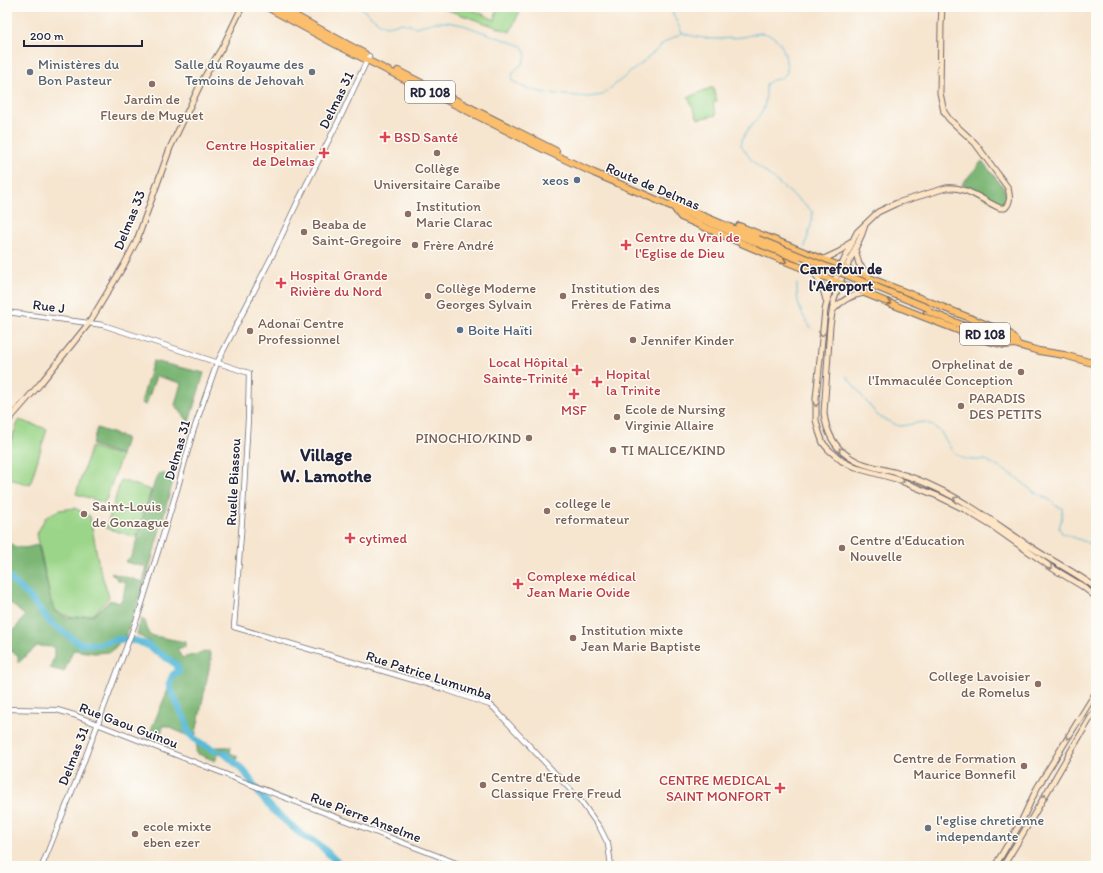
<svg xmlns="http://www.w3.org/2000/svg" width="1103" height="873" viewBox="0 0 1103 873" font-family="Itim,sans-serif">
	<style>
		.green { fill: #9bd589; stroke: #5e7c62 }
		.forest { fill: #7cb675; stroke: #4f6c58 }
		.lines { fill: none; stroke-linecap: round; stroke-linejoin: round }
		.stream { stroke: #59bad8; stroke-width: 1 }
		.river { stroke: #59bad8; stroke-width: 7 }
		.tertiary-casing { stroke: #6c666f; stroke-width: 6 }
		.secondary-casing { stroke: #6c666f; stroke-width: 7 }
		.primary-casing { stroke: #6c666f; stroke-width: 8 }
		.tertiary { stroke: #fff; stroke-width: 4.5 }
		.secondary { stroke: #fde5c5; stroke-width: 5 }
		.primary { stroke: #fabe6d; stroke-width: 6 }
		.primary-bridge-casing { stroke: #6c666f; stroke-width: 8; stroke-linecap: butt }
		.primary-bridge { stroke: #fabe6d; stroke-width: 6 }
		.oneway { stroke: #8e7054 }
		.oneway2 { stroke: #9a8d87 }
		.worship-dot { fill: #6b7280; stroke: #fdfcf7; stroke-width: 1.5 }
		.education-dot { fill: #8d6e63; stroke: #fdfcf7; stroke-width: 1.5 }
		.health-dot { fill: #e0444e; stroke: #fdfcf7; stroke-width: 1.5 }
		.service-dot { fill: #5c6f8a; stroke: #fdfcf7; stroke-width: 1.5 }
		.labels { text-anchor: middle; stroke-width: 3; stroke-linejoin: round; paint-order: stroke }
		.shield { fill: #fdfcf7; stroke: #646373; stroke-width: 1 }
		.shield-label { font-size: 13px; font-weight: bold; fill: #22223b }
		.worship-label { font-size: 14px; fill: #5b616d; stroke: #fdfcf7; text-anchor: start }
		.education-label { font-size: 14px; fill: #785e54; stroke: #fdfcf7; text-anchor: start }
		.street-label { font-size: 14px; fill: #22223b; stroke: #fdfcf7 }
		.health-label { font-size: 14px; fill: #be3a42; stroke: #fdfcf7; text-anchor: start }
		.service-label { font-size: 14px; fill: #4e5e75; stroke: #fdfcf7; text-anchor: end }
		.neighbourhood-label { font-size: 15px; font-weight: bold; fill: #22223b; stroke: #fdfcf7 }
		.district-label { font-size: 18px; font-weight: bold; fill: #22223b; stroke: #fdfcf7 }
	</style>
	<rect width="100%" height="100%" fill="#fdfcf7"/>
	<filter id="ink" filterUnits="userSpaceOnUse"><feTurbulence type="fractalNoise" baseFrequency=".025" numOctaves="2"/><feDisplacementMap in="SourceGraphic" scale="8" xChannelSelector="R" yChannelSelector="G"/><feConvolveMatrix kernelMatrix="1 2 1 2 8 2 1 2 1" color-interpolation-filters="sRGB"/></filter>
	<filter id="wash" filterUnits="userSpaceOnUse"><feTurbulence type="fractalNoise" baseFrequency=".012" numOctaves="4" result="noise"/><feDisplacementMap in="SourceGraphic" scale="16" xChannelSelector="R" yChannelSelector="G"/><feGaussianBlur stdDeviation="0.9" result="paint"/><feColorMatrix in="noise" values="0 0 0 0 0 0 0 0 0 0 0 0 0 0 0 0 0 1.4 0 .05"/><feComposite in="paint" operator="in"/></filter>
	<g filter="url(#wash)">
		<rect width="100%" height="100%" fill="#f6e5cf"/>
		<path class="green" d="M439,7H467L495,20L497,7H522L510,32Z
			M713,87L717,101L713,103L716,115L698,119L688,97Z
			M19,420L47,429L30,485L7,478V451Z
			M91,447L121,456L105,503L76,494Z
			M121,480L151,490L136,537L106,528Z
			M75,508L90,516L99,566L109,597L94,614L73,618L55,611L51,602L37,534L45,518L51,514L59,510Z"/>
		<path class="forest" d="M982,161L1004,188L1007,198L1004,205H1000L962,184Z
			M153,361L204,373L189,422L175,405L181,383L156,376L146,405L141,403Z
			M97,428L126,438L121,455L92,445Z
			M160,473L174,477L148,573L126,635L111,652L94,653L73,650L64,672L50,668L54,657V647L37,646L18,663V655L7,649V639L25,616L7,600V540C14,550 28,549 38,544L51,601L55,612L68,618L94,615L110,600L119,603L123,598L126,582L118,580L111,573L143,582L147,567L125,562L132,555L155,481Z
			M141,619L145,621L149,635L185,642V647L177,649L182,658L209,651L211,659L195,738L211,747H231L230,753L237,756V761L219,753L215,761L196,753L197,742L186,735L164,725L157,742L147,739L174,676L181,671L178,664L163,656L153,649L150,642L137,634Z"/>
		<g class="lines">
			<path class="stream" d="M360,7L378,22L386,26L403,23L416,27L435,22H447L463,25L522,46L526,55L523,63L514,71L511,80L525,88L545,93L588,97L602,95L642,63L665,42L682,33
				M670,7L682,33C695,37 706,39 719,39C727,38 735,38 743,37C749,36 756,33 762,33C782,35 787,55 787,73L780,79L773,80L766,84C766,92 766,103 763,110C758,123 743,129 741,145L752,161L812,211C814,222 807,235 805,247
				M797,284C796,304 800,312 811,328
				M846,376L878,416L896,425L901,426L923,422L928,423L940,431L953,452L962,458L971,460H986L1016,477L1031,490L1050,500L1056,506L1062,508V518L1059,528L1062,533L1091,544L1096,545"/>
			<path class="river" d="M7,576L28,595L51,623L80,644H100L117,639L137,641L147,645L176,664L179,671L173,675L169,684L173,695L187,724V731L198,742L216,751
				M224,753L245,772L261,796L273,810L303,836L313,841L323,848L341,866"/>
		</g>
	</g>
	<g filter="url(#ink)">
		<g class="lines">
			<defs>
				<path id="tertiary" d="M7,312L103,325L249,373L248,418L243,508L234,627L444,689L490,705L494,708L580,800L600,828L608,844L611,866
					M7,709L57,710L74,715L220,772L239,780L464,866
					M42,866L81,769L139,613L177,490L193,432L217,363L272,256L298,201L340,118L369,56"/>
				<path id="secondary" d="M942,7L941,25L940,93L944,112L949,119L975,143L1008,188C1010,196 1011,202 1005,208H1000C982,200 966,186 946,188L897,203L878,212L857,232L855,236L829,293L825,310L816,398V420L819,432L823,443L828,449L842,461L856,468L896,479L940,497L964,509L992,526L1052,568L1082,586L1096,597
					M865,225L862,234L839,284L834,300L830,326L824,413C826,430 833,446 848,456C861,466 881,468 897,473C909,476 922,481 934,487C970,503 1001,528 1034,549C1055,563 1077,573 1096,588
					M855,249L859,264L870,278
					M822,260L841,251L850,242
					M815,273L822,286L826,300
					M833,310C841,301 851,295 864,293
					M7,422L40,384L89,323L124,265L137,240L170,148L202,81L223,46L242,7
					M995,866L1021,822L1037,788L1096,692
					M1003,866C1035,815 1064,761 1096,709"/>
				<path id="primary" d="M267,7L335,44L547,151L594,173L757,243
					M279,7L365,54
					M398,71L556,151
					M672,203L758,239
					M675,209L681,217L755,249L919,315L981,339L1005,345L1015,344
					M739,226L1010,334L1016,341
					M927,311L997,339L1039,351L1064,355L1096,364"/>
			</defs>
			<use href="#tertiary" class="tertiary-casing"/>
			<use href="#secondary" class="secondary-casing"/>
			<use href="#primary" class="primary-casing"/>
			<use href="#tertiary" class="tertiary"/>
			<use href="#secondary" class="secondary"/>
			<use href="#primary" class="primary"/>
			<defs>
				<path id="primary-bridge" d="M758,239L928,308
					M757,243L798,259"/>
			</defs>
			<use href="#primary-bridge" class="primary-bridge-casing"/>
			<use href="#primary-bridge" class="primary-bridge"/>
		</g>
		<defs><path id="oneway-chevron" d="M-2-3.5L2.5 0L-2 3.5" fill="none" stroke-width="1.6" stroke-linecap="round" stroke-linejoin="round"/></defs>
		<g class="oneway">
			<use href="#oneway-chevron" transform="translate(784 261) rotate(22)"/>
			<use href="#oneway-chevron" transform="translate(889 303) rotate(22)"/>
		</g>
		<g class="oneway2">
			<use href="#oneway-chevron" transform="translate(822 334) rotate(95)"/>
			<use href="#oneway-chevron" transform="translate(816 404) rotate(90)"/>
			<use href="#oneway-chevron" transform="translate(841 450) rotate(-135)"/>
			<use href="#oneway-chevron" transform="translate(902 481) rotate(20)"/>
			<use href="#oneway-chevron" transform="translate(956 499) rotate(-152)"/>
			<use href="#oneway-chevron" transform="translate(1050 567) rotate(33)"/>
			<use href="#oneway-chevron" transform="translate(1068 737) rotate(121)"/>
			<use href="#oneway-chevron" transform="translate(1044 797) rotate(-61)"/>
		</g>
	</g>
	<g class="worship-dot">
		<circle cx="30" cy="72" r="4"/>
		<circle cx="312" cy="72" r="4"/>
		<circle cx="928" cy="828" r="4"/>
	</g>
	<g class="education-dot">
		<circle cx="152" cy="84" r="4"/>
		<circle cx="437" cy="153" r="4"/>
		<circle cx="408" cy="214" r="4"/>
		<circle cx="304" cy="232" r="4"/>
		<circle cx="415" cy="245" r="4"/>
		<circle cx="428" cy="296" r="4"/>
		<circle cx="563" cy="296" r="4"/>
		<circle cx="250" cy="331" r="4"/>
		<circle cx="633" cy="340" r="4"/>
		<circle cx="1021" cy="372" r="4"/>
		<circle cx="961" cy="406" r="4"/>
		<circle cx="617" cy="417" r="4"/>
		<circle cx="529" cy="438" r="4"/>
		<circle cx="613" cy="450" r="4"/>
		<circle cx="547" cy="511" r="4"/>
		<circle cx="84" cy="514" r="4"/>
		<circle cx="842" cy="548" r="4"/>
		<circle cx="573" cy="638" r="4"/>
		<circle cx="1038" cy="684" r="4"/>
		<circle cx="1024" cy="766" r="4"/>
		<circle cx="483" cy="785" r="4"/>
		<circle cx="135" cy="834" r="4"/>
	</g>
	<g class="health-dot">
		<path d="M383 131h4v4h4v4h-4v4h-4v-4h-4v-4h4z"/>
		<path d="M322 147h4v4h4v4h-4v4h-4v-4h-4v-4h4z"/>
		<path d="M624 239h4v4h4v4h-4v4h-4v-4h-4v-4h4z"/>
		<path d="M279 277h4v4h4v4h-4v4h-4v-4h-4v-4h4z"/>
		<path d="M575 364h4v4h4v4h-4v4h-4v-4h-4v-4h4z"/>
		<path d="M595 376h4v4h4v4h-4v4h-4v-4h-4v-4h4z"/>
		<path d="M572 388h4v4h4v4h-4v4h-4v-4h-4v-4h4z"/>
		<path d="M348 532h4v4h4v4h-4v4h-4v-4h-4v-4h4z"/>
		<path d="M516 578h4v4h4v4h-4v4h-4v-4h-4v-4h4z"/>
		<path d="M778 782h4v4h4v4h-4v4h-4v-4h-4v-4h4z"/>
	</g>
	<g class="service-dot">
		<circle cx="577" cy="180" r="4"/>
		<circle cx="460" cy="330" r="4"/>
	</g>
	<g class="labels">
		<g class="shield">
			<rect x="405" y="81" width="50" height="22" rx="3"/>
			<rect x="960" y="323" width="50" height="22" rx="3"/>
		</g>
		<g class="shield-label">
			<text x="430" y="97">RD 108</text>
			<text x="985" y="339">RD 108</text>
		</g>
		<g class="worship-label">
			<text x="38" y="69">Ministères du<tspan x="38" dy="16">Bon Pasteur</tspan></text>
			<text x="304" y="69" text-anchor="end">Salle du Royaume des<tspan x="304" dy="16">Temoins de Jehovah</tspan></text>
			<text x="936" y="825">l'eglise chretienne<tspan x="936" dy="16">independante</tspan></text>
		</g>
		<g class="education-label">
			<text x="152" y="104" text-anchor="middle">Jardin de<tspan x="152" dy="16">Fleurs de Muguet</tspan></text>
			<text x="437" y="173" text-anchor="middle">Collège<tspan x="437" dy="16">Universitaire Caraïbe</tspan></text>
			<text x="416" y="211">Institution<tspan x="416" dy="16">Marie Clarac</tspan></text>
			<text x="312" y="229">Beaba de<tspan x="312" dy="16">Saint-Gregoire</tspan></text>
			<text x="423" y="250">Frère André</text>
			<text x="436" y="293">Collège Moderne<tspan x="436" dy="16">Georges Sylvain</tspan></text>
			<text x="571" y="293">Institution des<tspan x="571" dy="16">Frères de Fatima</tspan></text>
			<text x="258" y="328">Adonaï Centre<tspan x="258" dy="16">Professionnel</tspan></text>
			<text x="641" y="345">Jennifer Kinder</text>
			<text x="1013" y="369" text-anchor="end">Orphelinat de<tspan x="1013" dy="16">l'Immaculée Conception</tspan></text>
			<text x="969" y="403">PARADIS<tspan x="969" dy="16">DES PETITS</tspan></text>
			<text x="625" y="414">Ecole de Nursing<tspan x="625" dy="16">Virginie Allaire</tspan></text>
			<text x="521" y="443" text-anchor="end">PINOCHIO/KIND</text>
			<text x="621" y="455">TI MALICE/KIND</text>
			<text x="555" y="508">college le<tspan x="555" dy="16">reformateur</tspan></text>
			<text x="92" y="511">Saint-Louis<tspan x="92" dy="16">de Gonzague</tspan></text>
			<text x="850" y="545">Centre d'Education<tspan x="850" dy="16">Nouvelle</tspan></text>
			<text x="581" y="635">Institution mixte<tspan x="581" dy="16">Jean Marie Baptiste</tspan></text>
			<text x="1030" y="681" text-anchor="end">College Lavoisier<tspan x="1030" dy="16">de Romelus</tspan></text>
			<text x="1016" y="763" text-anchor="end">Centre de Formation<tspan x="1016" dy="16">Maurice Bonnefil</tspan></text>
			<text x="491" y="782">Centre d'Etude<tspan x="491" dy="16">Classique Frere Freud</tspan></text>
			<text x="143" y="831">ecole mixte<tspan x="143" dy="16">eben ezer</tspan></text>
		</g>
		<g class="street-label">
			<text transform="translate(336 100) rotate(-64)" y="5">Delmas 31</text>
			<text transform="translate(653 186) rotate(23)" y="5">Route de Delmas</text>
			<text transform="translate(129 220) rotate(-68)" y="5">Delmas 33</text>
			<text transform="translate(49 306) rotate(7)" y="5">Rue J</text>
			<text transform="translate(177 450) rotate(-74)" y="5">Delmas 31</text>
			<text transform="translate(233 482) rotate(-87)" y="5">Ruelle Biassou</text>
			<text transform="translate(429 675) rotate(18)" y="5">Rue Patrice Lumumba</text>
			<text transform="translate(129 725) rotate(21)" y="5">Rue Gaou Guinou</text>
			<text transform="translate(73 756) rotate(-69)" y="5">Delmas 31</text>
			<text transform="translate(366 817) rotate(21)" y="5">Rue Pierre Anselme</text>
		</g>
		<g class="health-label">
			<text x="394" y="142">BSD Santé</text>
			<text x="315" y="150" text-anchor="end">Centre Hospitalier<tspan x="315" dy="16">de Delmas</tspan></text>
			<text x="635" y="242">Centre du Vrai de<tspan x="635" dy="16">l'Eglise de Dieu</tspan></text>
			<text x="290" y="280">Hospital Grande<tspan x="290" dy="16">Rivière du Nord</tspan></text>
			<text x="568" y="367" text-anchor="end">Local Hôpital<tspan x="568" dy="16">Sainte-Trinité</tspan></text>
			<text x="606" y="379">Hopital<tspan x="606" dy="16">la Trinite</tspan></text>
			<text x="574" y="415" text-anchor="middle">MSF</text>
			<text x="359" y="543">cytimed</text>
			<text x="527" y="581">Complexe médical<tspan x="527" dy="16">Jean Marie Ovide</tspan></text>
			<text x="771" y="785" text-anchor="end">CENTRE MEDICAL<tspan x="771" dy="16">SAINT MONFORT</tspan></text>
		</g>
		<g class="service-label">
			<text x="569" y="185">xeos</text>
			<text x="468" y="335" text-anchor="start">Boite Haïti</text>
		</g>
		<g class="neighbourhood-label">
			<text x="841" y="274">Carrefour de<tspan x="841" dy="17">l'Aéroport</tspan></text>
		</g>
		<g class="district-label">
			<text x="326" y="461">Village<tspan x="326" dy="21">W. Lamothe</tspan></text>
		</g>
	</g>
	<rect width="1103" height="873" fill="none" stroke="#fdfcf7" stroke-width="24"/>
	<path d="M24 40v6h118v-6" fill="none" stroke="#22223b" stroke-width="2"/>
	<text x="30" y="40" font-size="12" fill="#22223b" stroke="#fdfcf7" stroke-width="3" paint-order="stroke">200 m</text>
</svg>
